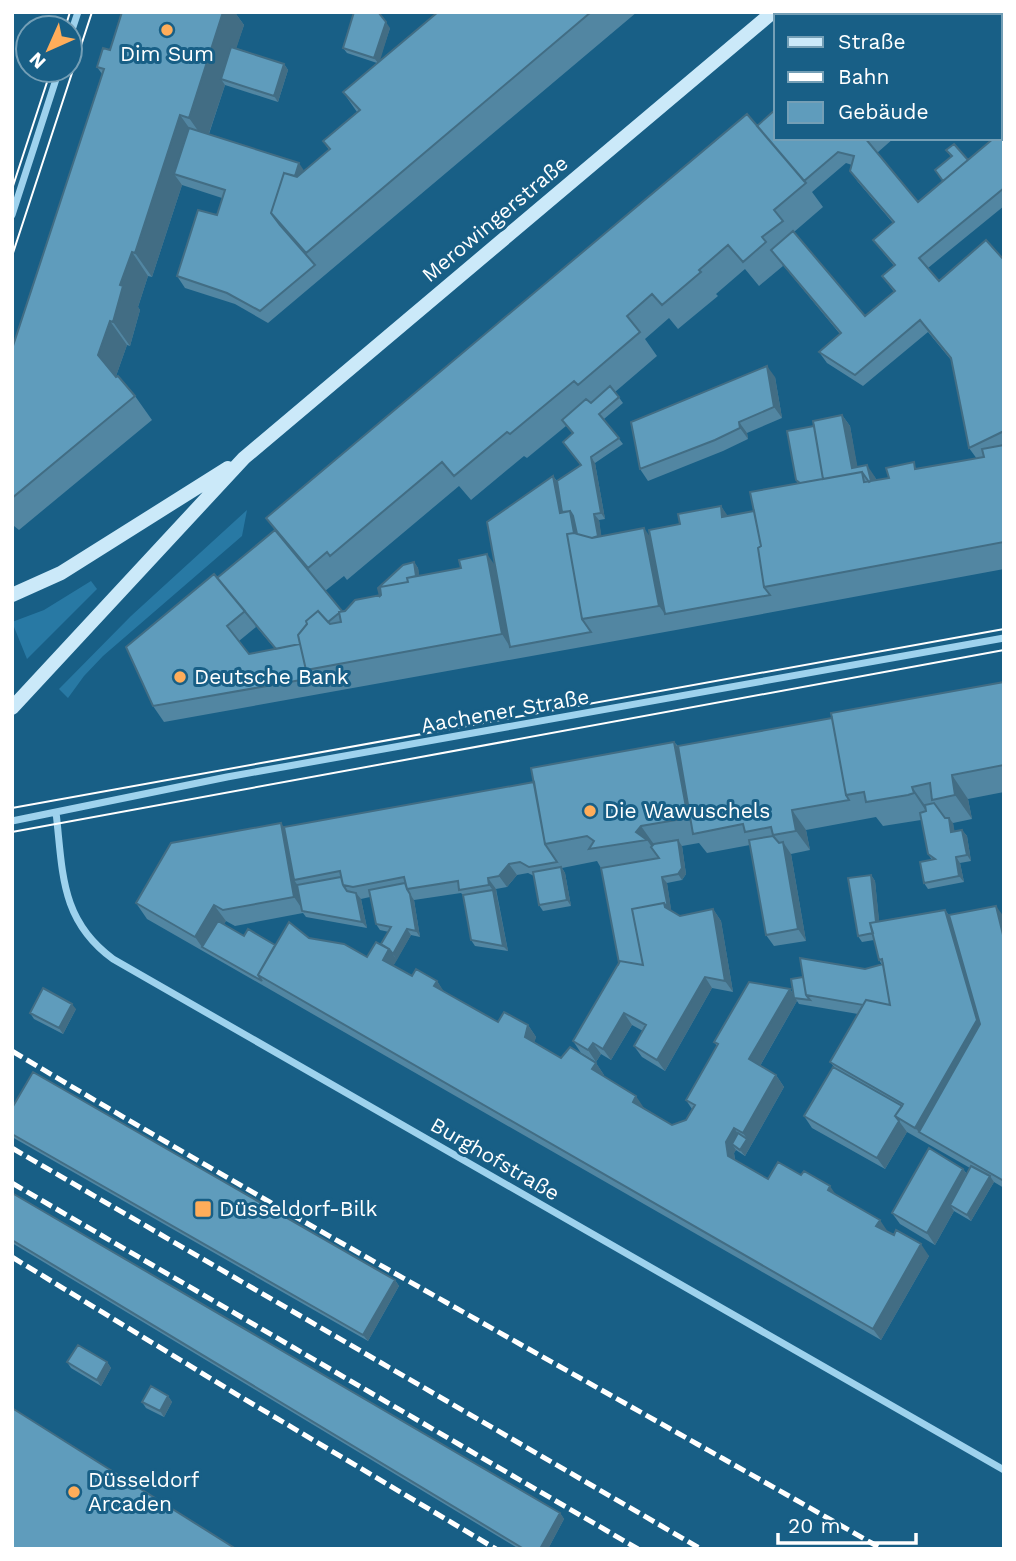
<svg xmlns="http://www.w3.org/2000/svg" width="1016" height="1561" viewBox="0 0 1016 1561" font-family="'Work Sans',sans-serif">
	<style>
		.green { fill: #2879a4 }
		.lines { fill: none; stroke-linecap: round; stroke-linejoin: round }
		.minor { stroke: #9ed2ed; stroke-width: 7 }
		.secondary { stroke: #cbe9f9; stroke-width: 14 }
		.tram { stroke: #fff; stroke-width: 2 }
		.rail { stroke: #fff; stroke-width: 5; stroke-dasharray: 12 5; stroke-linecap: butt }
		.wall { fill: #5286a2; fill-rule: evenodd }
		.shaded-wall { fill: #426d84 }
		.building { fill: #5f9cbc; stroke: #426d84; stroke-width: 2 }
		.poi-dot { fill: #ffad5a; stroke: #185f86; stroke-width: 2.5 }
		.labels { text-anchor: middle; stroke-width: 6; stroke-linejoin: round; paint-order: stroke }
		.poi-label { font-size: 21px; fill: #fff; stroke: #185f86; text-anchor: start }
		.street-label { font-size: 21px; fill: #fff; stroke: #185f86 }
	</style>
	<rect width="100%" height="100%" fill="#185f86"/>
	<path class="green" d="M247,510L242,536L103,656L84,676L68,698L59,689L131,616Z
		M91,581L97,589L27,659L12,622L44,610Z"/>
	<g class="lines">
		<path class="minor" d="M70,36L78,12
			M12,215L59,70
			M56,812C63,873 60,920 113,959L1004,1470
			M12,821L227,777L1004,638"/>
		<path class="secondary" d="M12,595L61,573L228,468
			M12,708L244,458L773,12"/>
		<path class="tram" d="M65,28L70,12
			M12,189L51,70
			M12,256L92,12
			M12,808L1004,629
			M12,832L1004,650"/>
		<path class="rail" d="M12,1051C299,1223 592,1383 882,1549
			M12,1148L701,1549
			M12,1183L638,1549
			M12,1257L241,1397L496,1549"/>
	</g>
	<path class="wall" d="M122,12H237L236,14L244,25L236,48L284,64L288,70L278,102L225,85L209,134L304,171L329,150L323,141L357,112L343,92L377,63L347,53L343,48L390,28L379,61L438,12H637L268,323L235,304L185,288L177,276L217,215L222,198L182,185L152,277L148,276L138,307L140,310L130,346L127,345L116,376L135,396L152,420L19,530L14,526H12V349L102,74L97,67L110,50Z
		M1004,12V51L1001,53L1004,56V101L1000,97V16Z
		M757,126L776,138H894L877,153L918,202L943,181L951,157L946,150L968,160L1004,130V206L928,268L939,281L1004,260V569L676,630L164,722L153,706L217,578L275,530L266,518ZM846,163L852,165L850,171L858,182L893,223L873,240L894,266L882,276L894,292L865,316L794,232L823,207L812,192ZM782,264L840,334L819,352L827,363L863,386L928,332L951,360L969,448L977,459L918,469L889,478L876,480L875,477L857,467L850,426L842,415L814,426L796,480L798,484L754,511L727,516L721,506L650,537L601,536L599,520L605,519L595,463L623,444L604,419L623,403L615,392L657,356L645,339L669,318L678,329L718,296L716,294L745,269L759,286L783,266ZM566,426L573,434L580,465L557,481L553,476L496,567L419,576L418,568L414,562L380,596L342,611L325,591L344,576L347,580L459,486L471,500L524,456L527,458ZM254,624L275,649L249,654L239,641L256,627Z
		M775,377L782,418L747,433L748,439L723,451L648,481L640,469Z
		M1004,682V792L968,799L972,819L953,823L954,832L962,830L967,836L971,861L960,863L964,882L928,889L924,883L932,860L928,854L921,820L883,826L876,817L806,830L810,850L791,854L806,941L774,946L766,935L750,845L707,853L699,843L682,846L686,874L682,880L667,883L671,910L680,916L713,909L721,921L733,992L712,988L665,1071L642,1057L634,1046L643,1031L632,1025L611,1060L601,1054L596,1062L581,1053L573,1041L619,963L601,868L597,861L562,868L565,873L571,906L543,911L539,905L534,876L528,873L517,875L507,887L496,889L508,951L475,946L471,940L463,895L461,893L414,900L420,937L411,935L393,966L412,976L437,981L443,991L498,1022L528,1025L536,1037L534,1042L561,1058L596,1063L604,1075L603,1076L644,1108L672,1125L686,1120L692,1109L686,1100L717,1046L714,1042L790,989L794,995L865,969L882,965L879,960L874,940L862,942L858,936L871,875L875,881L879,921L945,910L949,915L1004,917V1188L994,1182L971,1221L954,1211L935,1245L900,1224L892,1213L963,1169L967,1174L970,1168L907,1132L885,1169L812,1128L804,1116L835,1068L830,1062L858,1014L799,1004L797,1001L760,1066L776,1075L784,1087L745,1156L736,1150L734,1153L735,1160L768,1179L837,1195L887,1232L929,1256L881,1340L147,919L136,903L284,827L534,782L674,742L678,746L832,718ZM370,897L376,924L380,930L389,932L381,944L367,957L309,938L275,945L244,936L224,924L226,921L235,926L303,913L306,917L367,928L361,899Z
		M76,1009L63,1034L34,1019L30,1013Z
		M12,1108L395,1280L399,1286L368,1341L12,1137Z
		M12,1193L560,1513L564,1519L548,1549H519L12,1243Z
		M67,1362H107L111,1368L101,1386L71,1368Z
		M168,1396L172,1402L164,1417L146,1408L142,1402Z"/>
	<path class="shaded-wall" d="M223,12H237L236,14L244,25L226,80L221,79L225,85L206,142L189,118Z
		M386,22L390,28L379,64L374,58Z
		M284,64L288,70L278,102L274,96Z
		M180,115L197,139L174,174L182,185L152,277L135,253Z
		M299,163L307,175L280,223Z
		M132,252L148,276L138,307L140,310L130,346L113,322L120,285Z
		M110,321L127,345L115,379L98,355Z
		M767,366L775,377L782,418L774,407Z
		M842,415L850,426L860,480L852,468Z
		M739,422L747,433L748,439L740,428Z
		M591,457L595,463L605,519L601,513Z
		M867,465L875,477L879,496L871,485Z
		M553,476L561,487L566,518L560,513Z
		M721,506L732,522L722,517Z
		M570,511L578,522L589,618Z
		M594,514L599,520L603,546L592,552Z
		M644,528L661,552L665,614L659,606Z
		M487,554L504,578L510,647L502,634Z
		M414,562L418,568L425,606L420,600Z
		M674,742L691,766L698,833L688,818Z
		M952,775L968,799L972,819L955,795Z
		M912,787L929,811L930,817L914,793Z
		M792,810L806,830L810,850L796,831Z
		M949,818L953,823L956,838L951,832Z
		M281,823L292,839L294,880L301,890L305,913L294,897Z
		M641,826L658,850L656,853L647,840L636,832Z
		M962,830L967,836L971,861L967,855Z
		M678,840L682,846L686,874L682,880L678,874Z
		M783,842L791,854L806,941L798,929Z
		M554,856L565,873L571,906L567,900L561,867Z
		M956,857L960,863L964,882L959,876Z
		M509,864L517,875L507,887L499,876Z
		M871,875L875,881L881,939L877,933Z
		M662,877L667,883L672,915L665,907Z
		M488,878L496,889L497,896L489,885Z
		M493,890L497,896L508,951L503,946Z
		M356,893L361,899L367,928L362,922Z
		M410,894L414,900L420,937L416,931Z
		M214,905L226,921L208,950L202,947L195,937Z
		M996,906L1004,917V939Z
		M713,909L721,921L733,992L725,981Z
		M945,910L957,926L988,1036L919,1132L915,1128Z
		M407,929L411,935L397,960L393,954Z
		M389,949L397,960L390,971L383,960Z
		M705,977L712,988L665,1071L657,1060Z
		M437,981L445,993L434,986Z
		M790,989L797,1001L757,1071L749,1059Z
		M72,1004L76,1009L63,1034L59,1028Z
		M624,1013L632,1025L611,1060L603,1049Z
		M528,1025L536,1037L533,1048L525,1037Z
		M593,1043L601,1054L596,1062L588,1050Z
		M596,1063L604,1075L600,1081L592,1069Z
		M776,1075L784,1087L745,1156L740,1150L747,1139L743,1133Z
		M636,1096L644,1108L641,1113L633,1102Z
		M899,1121L907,1132L885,1169L877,1158Z
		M734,1128L742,1139L732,1144L736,1150L734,1153L736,1167L728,1156L726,1142Z
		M963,1169L971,1180L950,1205L954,1211L935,1245L927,1233Z
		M990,1176L994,1182L971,1221L967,1215Z
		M830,1186L838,1198L828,1190Z
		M880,1220L888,1232L876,1226Z
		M921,1244L929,1256L881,1340L873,1329Z
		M395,1280L399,1286L368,1341L363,1335Z
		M107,1362L111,1368L101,1386L97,1380Z
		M168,1396L172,1402L164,1417L160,1411Z
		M560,1513L564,1519L548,1549H540Z"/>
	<path class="building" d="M122,12H223L189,118L180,115L135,253L132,252L120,285L123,286L113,322L110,321L98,355L116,377L118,376L135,396L12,498V349L104,69L97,67L103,48L110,50Z
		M354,12H378L386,22L374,58L343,48Z
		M438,12H591L306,253L271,213L284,173L297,177L330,149L323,141L360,110L343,92Z
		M867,12H1004V13L1000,16H863Z
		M231,47L284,64L274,96L221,79Z
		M1000,52L1004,56V93L1000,96Z
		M776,109V138H865L918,202L994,138H1000V133L1004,130V188L919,258L939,281L986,240L1004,260V431L969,448L951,358L920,320L855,375L819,352L841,333L771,250L793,231L865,316L895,291L882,276L895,265L873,240L894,222L850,171L854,156L838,152L804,181L757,126Z
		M747,114L806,183L774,210L783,221L762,237L766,242L743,262L728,245L699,270L701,272L662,305L652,294L627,316L640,332L578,385L574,381L510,434L507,432L454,476L442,462L330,556L327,552L308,568L266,518Z
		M189,128L299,163L295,176L284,173L271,213L280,225L315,265L260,311L227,293L177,276L198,210L217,215L225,190L174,174Z
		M954,144L968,160L943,181L935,170L952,156L946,150Z
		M767,366L774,407L739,422L740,428L715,440L640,469L631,422Z
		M610,386L619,397L599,414L619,438L591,457L601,513L594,514L598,536L592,538L577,534L573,516L570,511L562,512L557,481L581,465L563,442L573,433L562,420L586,399L591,403Z
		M842,415L852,468L867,465L871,481L869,482L862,472L823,479L813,421Z
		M814,426L823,479L800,483L796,480L787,431Z
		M1004,445V542L764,587L758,548L761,546L750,492L862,472L864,482L889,478L886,468L914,462L915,469L984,457L982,449Z
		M553,476L560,513L570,511L574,533L567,534L582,619L591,632L510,647L487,522Z
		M721,506L722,517L754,511L761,546L758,548L764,587L770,595L665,614L649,530L680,524L678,514Z
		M644,528L659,606L582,619L567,534L574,533L592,538Z
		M275,530L342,611L339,612V613L328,622L318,611L306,621L307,624L298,635L300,644L276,649L217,578Z
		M487,554L502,634L306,670L298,635L307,624L306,621L318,611L330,624L341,622L339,612L345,611L355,600L381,595L380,587L408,582L407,578L461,568L459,560Z
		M414,562L416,576L407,578L408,582L380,587L381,595L380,596L378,588L403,565Z
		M214,574L245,611L227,626L249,654L300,644L306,670L312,678L153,706L126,647Z
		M1004,682V765L952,775L955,795L932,800L930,783L912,787L914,793L908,795L866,802L864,792L846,795L831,713Z
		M832,718L846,795L849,800L792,810L796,831L773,835L771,827L745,832L743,824L693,834L678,746Z
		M674,742L688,818L641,826L636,832L647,840L589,849L594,841L587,836L545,844L531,768Z
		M534,782L545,844L557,862L529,867L520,862L509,864L499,876L488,878L489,885L459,890L458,881L407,889L404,877L353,887L343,885L340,871L294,880L284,827Z
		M934,803L945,818H949L951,832L962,830L967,855L956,857L959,876L924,883L920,862L935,859L928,854L920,813L926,811L925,805Z
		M281,823L294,897L223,910L214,905L195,937L136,903L171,843Z
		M773,836L779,843L783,842L798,929L766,935L749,840Z
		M678,840L682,868L678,874L662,877L668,908L664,903L632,909L643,965L620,961L619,963L601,868L659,858L651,847L654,844Z
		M561,867L567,900L539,905L533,872Z
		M871,875L876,922L870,923L873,933L858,936L848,878Z
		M341,877L343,885L347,891L356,893L362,922L302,911L297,885Z
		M405,883L407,889L410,894L416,931L407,929L393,954L389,949L381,944L391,927L376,924L369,890Z
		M493,890L503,946L471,940L463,895Z
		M664,903L665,907L680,916L713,909L725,981L705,977L657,1060L634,1046L646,1025L624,1013L603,1049L593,1043L588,1050L573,1041L620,961L643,965L632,909Z
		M996,906L1004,939V1181L919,1132L980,1024L949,915Z
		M945,910L977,1020L915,1128L895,1116L903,1104L830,1062L866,1000L890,1005L882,959L879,960L870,923Z
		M218,921L244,936L248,929L275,945L258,975L262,981L202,947Z
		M289,922L309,938L344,944L367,957L376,942L389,949L383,960L412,976L416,969L437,981L434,986L498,1022L504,1012L528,1025L525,1037L561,1058L570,1047L596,1063L592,1069L636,1096L633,1102L672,1125L686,1120L695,1105L686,1100L718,1044L714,1042L749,982L790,989L749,1059L776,1075L743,1133L734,1128L726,1142L728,1156L768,1179L778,1162L801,1175L804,1171L830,1186L828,1190L880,1220L876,1226L894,1235L896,1230L921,1244L873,1329L258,975Z
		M800,958L865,969L883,964L890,1005L866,1000L863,1005L806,995Z
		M803,977L806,995L810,1000L794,998L791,979Z
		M43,988L72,1004L59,1028L30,1013Z
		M833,1067L902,1106L895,1116L899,1121L877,1158L804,1116Z
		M33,1072L395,1280L363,1335L12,1134V1108Z
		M738,1133L747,1139L740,1150L732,1144Z
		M929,1148L963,1169L927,1233L892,1213Z
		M971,1166L990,1176L967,1215L950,1205Z
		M12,1193L560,1513L540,1549H524L12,1240Z
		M78,1345L107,1362L97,1380L67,1362Z
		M151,1386L168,1396L160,1411L142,1402Z
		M12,1408L236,1549H12Z"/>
	<g class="poi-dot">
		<circle cx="167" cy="30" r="7"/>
		<circle cx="180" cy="677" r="7"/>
		<circle cx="590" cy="811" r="7"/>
		<rect x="194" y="1200" width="18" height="18" rx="3.5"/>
		<circle cx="74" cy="1492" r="7"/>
	</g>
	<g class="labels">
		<g class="poi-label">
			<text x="167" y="61" text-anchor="middle">Dim Sum</text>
			<text x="194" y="684">Deutsche Bank</text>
			<text x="604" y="818">Die Wawuschels</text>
			<text x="219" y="1216">Düsseldorf-Bilk</text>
			<text x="88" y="1487">Düsseldorf<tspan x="88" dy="24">Arcaden</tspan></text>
		</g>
		<g class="street-label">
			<text transform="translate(495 219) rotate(-40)" y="7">Merowingerstraße</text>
			<text transform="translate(505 711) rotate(-10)" y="7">Aachener Straße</text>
			<text transform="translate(495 1159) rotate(30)" y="7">Burghofstraße</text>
		</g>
	</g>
	<rect width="1016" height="1561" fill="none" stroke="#ffffff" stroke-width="28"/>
	<rect x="774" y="14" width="228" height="126" fill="#185f86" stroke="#749fb6" stroke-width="2"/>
	<rect x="788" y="37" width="35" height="10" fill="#cbe9f9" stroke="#749fb6" stroke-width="2"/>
	<text x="838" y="49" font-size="21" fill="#ffffff">Straße</text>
	<rect x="788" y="72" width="35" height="10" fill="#ffffff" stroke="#749fb6" stroke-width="2"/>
	<text x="838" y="84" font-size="21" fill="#ffffff">Bahn</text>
	<rect x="788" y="102" width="35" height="21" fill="#5f9cbc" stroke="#749fb6" stroke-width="2"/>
	<text x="838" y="119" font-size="21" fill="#ffffff">Gebäude</text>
	<g transform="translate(49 49) rotate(225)"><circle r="33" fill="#185f86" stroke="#749fb6" stroke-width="2"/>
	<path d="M0-5L12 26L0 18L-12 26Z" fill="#ffad5a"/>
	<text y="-10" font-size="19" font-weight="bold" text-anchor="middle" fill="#ffffff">N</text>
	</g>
	<path d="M778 1533v10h138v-10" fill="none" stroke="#ffffff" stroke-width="3.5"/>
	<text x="788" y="1533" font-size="21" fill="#ffffff" stroke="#185f86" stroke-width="5" paint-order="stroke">20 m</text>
</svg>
